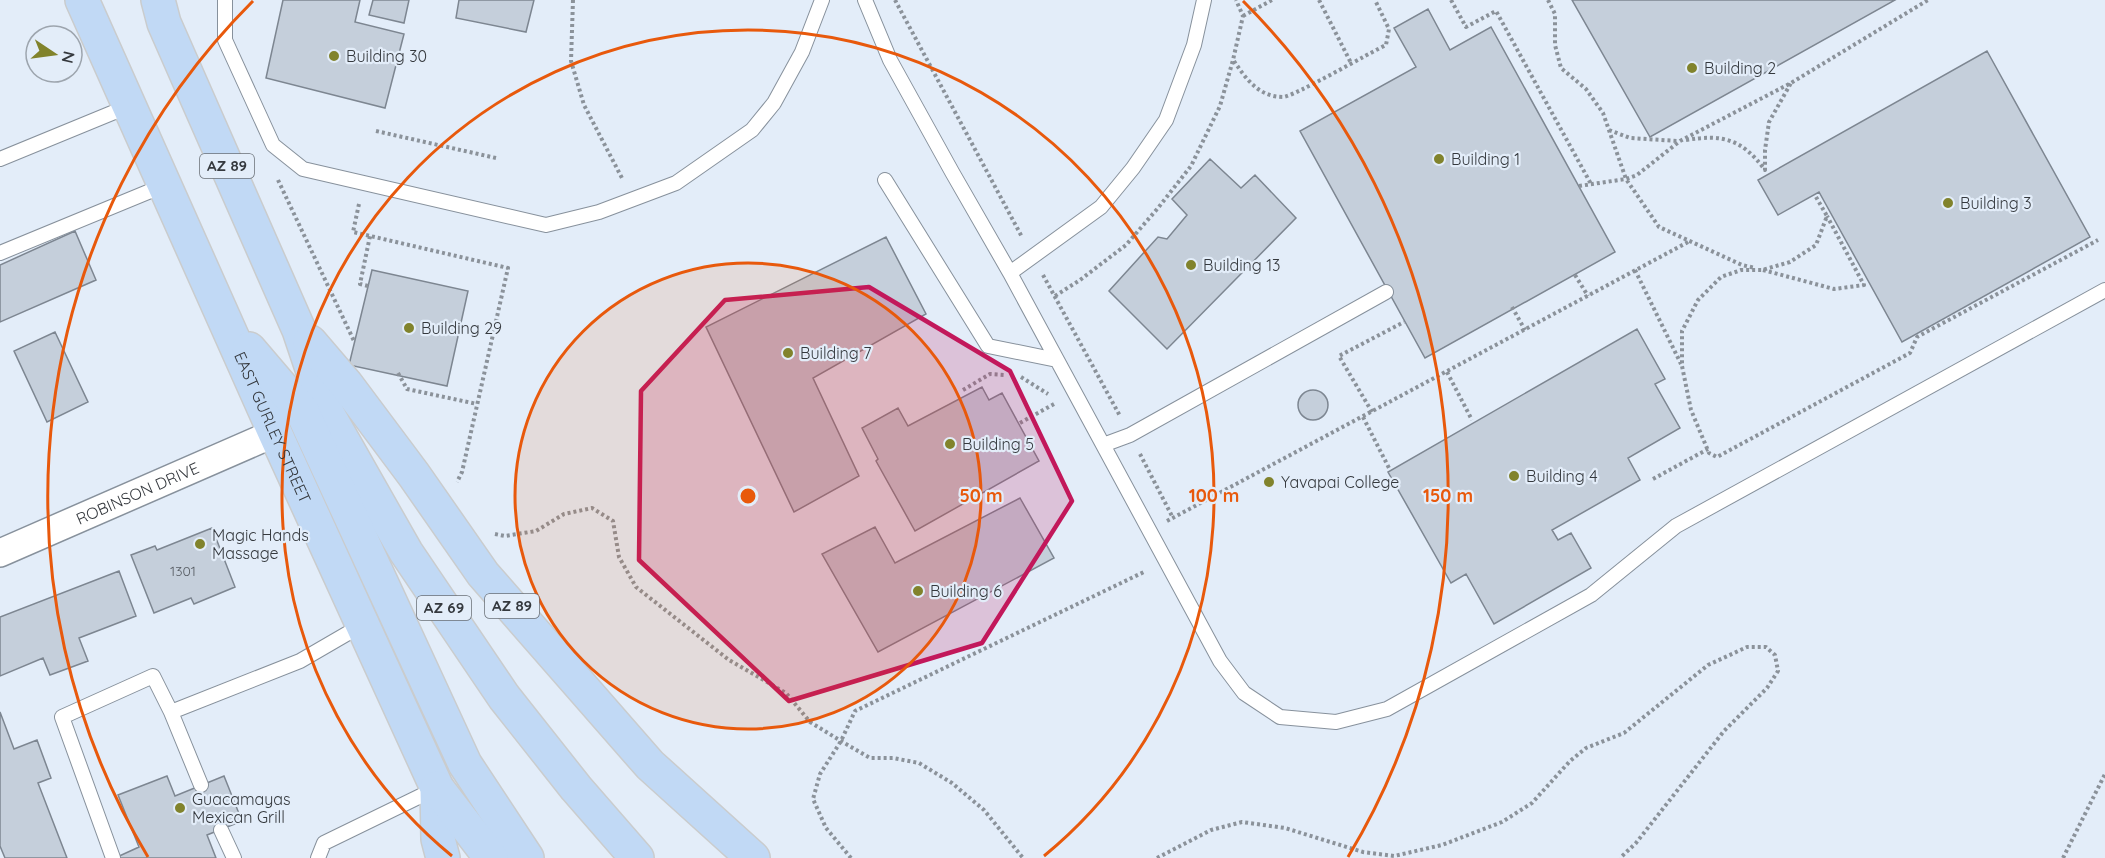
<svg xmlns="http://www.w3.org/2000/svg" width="2105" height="858" viewBox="0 0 2105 858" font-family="Quicksand,sans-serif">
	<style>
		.building { fill: #c5cfdb; stroke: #7d8691; stroke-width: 1.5 }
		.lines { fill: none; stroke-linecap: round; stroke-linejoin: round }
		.service-casing { stroke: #87919c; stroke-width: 16 }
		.minor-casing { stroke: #87919c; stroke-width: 30 }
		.primary-casing { stroke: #cacccd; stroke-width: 36 }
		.path { stroke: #8b929a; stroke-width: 4; stroke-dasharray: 3 3; stroke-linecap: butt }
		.service { stroke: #fff; stroke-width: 14 }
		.minor { stroke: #fff; stroke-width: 27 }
		.primary { stroke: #c1d9f5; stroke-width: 33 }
		.marked { fill: #c2185b; fill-opacity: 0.2; stroke: #c2185b; stroke-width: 4.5; stroke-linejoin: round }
		.ring { fill: none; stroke: #e8590c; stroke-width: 3 }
		.poi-dot { fill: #81832c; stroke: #e3edf9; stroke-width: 2 }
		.labels { text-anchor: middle; stroke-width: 4.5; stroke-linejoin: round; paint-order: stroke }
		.number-label { font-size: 14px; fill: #595e65 }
		.shield { fill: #e3edf9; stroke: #696f76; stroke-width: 1.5 }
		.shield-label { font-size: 15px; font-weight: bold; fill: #35393e }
		.poi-label { font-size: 16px; fill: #35393e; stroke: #e3edf9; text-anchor: start }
		.street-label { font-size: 16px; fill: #35393e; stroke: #e3edf9 }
		.centre { fill: #e8590c; stroke: #e3edf9; stroke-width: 3 }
		.ring-label { font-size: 18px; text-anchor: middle; font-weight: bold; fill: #e8590c; stroke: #e3edf9; stroke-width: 4.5; stroke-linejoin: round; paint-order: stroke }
	</style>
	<rect width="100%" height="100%" fill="#e3edf9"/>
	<path class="building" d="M283,0H360L355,22L404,34L385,108L266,78Z
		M373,0H409L404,23L369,15Z
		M459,0H534L526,32L456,18Z
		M1572,0H1895L1650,137Z
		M1428,9L1450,50L1491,27L1615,252L1425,358L1300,131L1416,67L1394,28Z
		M1987,51L2090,237L1902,342L1819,192L1778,215L1758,180Z
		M1210,159L1241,188L1255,175L1296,218L1167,349L1109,291L1158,237L1167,239L1187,215L1172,199Z
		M75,231L96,280L0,322V265Z
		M886,237L926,314L813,378L859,476L794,512L706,327Z
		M372,270L468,291L447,386L349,365Z
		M1637,329L1665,379L1655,384L1680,428L1628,458L1640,480L1552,530L1558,540L1571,533L1591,568L1494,624L1466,574L1451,583L1388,472Z
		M55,332L88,402L47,422L14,351Z
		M982,387L989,400L1002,393L1039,461L915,531L876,461L878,459L862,428L898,408L908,426Z
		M1298 405a15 15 0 1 1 30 0a15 15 0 1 1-30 0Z
		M1020,498L1054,558L878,652L822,554L875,527L895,563Z
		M212,528L235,587L194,604L191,598L154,613L131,555L155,546L157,550Z
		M119,571L136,616L79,638L88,661L50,675L43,658L0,676V617Z
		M0,712L14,749L37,740L51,778L38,783L67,858H5L0,846Z
		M167,776L175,796L224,776L242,821L207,835L216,858H115L139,847L118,795Z"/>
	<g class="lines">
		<defs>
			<path id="service" d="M225,0V40L273,145L303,169L546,225L599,212L676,183L752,130L774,103L802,52L822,0
				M865,0L890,60L952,172L1010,273L1220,661L1244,693L1280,717L1336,722L1387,709L1591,595L1676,526L2105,290
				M0,159L129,106
				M885,180L988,346L1057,360
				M0,253L165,185
				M1010,273L1101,207L1133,168L1166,120L1194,45L1204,0
				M1103,445L1130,435L1386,292
				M171,712L201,785
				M221,830L234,858
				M113,858L62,717L153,676L171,712L300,661L362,625
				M318,858L324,843L437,788"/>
			<g id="minor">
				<path id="s1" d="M0,553L275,433"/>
			</g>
			<g id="primary">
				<path id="s2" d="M82,0L275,433L437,788L438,839L443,858"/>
				<path d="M158,0L164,23L299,330L327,413L406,552L504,697L576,788L637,858"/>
				<path d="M310,342L346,384L414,475L483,574L650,765L753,858"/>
				<path d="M249,349L302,411L465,764L527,858"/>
				<path d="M437,788L491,858"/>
			</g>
		</defs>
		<use href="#service" class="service-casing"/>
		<use href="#minor" class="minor-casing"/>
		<use href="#primary" class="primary-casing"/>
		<path class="path" d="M573,0L571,61L584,105L623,180
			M895,0L1022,237
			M1319,0L1351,63
			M1451,0L1466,27L1496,11L1591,184
			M1548,0L1555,14V45L1561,68L1586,89L1603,113L1626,179L1659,227L1742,265L1755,268
			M1243,16L1272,0
			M1234,61C1246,79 1259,97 1283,97C1293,97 1371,52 1386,45L1389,29L1375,0
			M1609,130L1630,138L1678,141
			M376,131L496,158
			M1686,140C1723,134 1742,139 1765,170V150L1769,122L1791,83
			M278,180L354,341
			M1579,186L1626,179L1637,175L1680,141L1791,83L1928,0
			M1816,197L1827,216L1816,245L1790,262L1762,270H1741L1721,277L1698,300L1682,331V366L1691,410L1709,453L1717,457L1910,353L1917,337L2098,240
			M359,204L353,232L508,268L462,472L457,482
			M1635,270L1681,364
			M1763,270L1834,289L1864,285L1827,216
			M1043,275L1120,416
			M1575,275L1588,296
			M368,286L360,284L370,236
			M1055,296L1080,280L1126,245L1158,208L1191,166L1220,106L1233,60L1243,16L1236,0
			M1512,307L1525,330
			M1447,372L1472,420
			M398,373L407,389L477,404
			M1021,377L1048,394
			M963,390L990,374L1005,375
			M1372,412L1339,356L1404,322
			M1363,417L1390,470
			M1020,423L1054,404
			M1140,454L1173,518
			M1653,479L1708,449
			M1167,521L1690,241
			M495,534L505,536L536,531L564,514L592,508L613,521L619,557L636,587L729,660L786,693L810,722L841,741L870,758H893L919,763L952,783L984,810L1023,858
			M851,858L826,828L813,799L820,774L841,741L855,711L1146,571
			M1157,858L1211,830L1242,822L1285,828L1363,852L1394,856L1442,845L1502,822L1532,803L1570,761L1586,748L1624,733L1708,665L1747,647H1766L1775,655L1778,671L1767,688L1724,731L1636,843L1620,858
			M2063,858L2105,774"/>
		<use href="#service" class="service"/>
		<use href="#minor" class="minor"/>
		<use href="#primary" class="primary"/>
	</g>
	<path class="marked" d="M869,287L1010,371L1072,501L982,643L789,701L639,560L641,391L725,300Z"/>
	<circle cx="748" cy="496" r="233" fill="#e8590c" fill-opacity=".12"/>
	<g class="ring">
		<circle cx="748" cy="496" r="233"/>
		<path d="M452 856A466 466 0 1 1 1044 856"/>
		<path d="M148 857A700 700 0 0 1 253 1M1243 1A700 700 0 0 1 1348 857"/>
	</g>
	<g class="poi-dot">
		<circle cx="334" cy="56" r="6"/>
		<circle cx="1692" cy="68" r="6"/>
		<circle cx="1439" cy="159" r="6"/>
		<circle cx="1948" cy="203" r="6"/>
		<circle cx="1191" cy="265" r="6"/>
		<circle cx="409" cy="328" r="6"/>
		<circle cx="788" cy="353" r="6"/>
		<circle cx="950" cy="444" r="6"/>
		<circle cx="1514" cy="476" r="6"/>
		<circle cx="1269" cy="482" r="6"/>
		<circle cx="200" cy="544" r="6"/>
		<circle cx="918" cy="591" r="6"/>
		<circle cx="180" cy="808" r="6"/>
	</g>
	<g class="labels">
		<g class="number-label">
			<text x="183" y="576">1301</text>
		</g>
		<g class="shield">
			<rect x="200" y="154" width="54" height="24" rx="4.5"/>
			<rect x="485" y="594" width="54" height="24" rx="4.5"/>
			<rect x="417" y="596" width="54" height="24" rx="4.5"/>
		</g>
		<g class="shield-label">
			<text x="227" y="171">AZ 89</text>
			<text x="512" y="611">AZ 89</text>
			<text x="444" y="613">AZ 69</text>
		</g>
		<g class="poi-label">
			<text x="346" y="62">Building 30</text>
			<text x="1704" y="74">Building 2</text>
			<text x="1451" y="165">Building 1</text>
			<text x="1960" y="209">Building 3</text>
			<text x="1203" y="271">Building 13</text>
			<text x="421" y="334">Building 29</text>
			<text x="800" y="359">Building 7</text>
			<text x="962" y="450">Building 5</text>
			<text x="1526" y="482">Building 4</text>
			<text x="1281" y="488">Yavapai College</text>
			<text x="212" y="541">Magic Hands<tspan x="212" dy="18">Massage</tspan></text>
			<text x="930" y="597">Building 6</text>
			<text x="192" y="805">Guacamayas<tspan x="192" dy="18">Mexican Grill</tspan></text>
		</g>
		<g class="street-label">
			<text dy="6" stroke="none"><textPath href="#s2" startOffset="468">EAST GURLEY STREET</textPath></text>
			<text dy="6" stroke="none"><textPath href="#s1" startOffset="150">ROBINSON DRIVE</textPath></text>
		</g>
	</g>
	<circle cx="748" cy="496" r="9" class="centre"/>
	<g class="ring-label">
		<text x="981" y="502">50 m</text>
		<text x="1214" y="502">100 m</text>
		<text x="1448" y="502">150 m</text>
	</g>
	<g transform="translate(54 54) rotate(103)"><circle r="28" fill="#e3edf9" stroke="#9da5ae" stroke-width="1.5"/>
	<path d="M0-4.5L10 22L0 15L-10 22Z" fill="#81832c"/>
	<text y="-9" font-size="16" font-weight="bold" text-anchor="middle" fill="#35393e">N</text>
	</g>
</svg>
